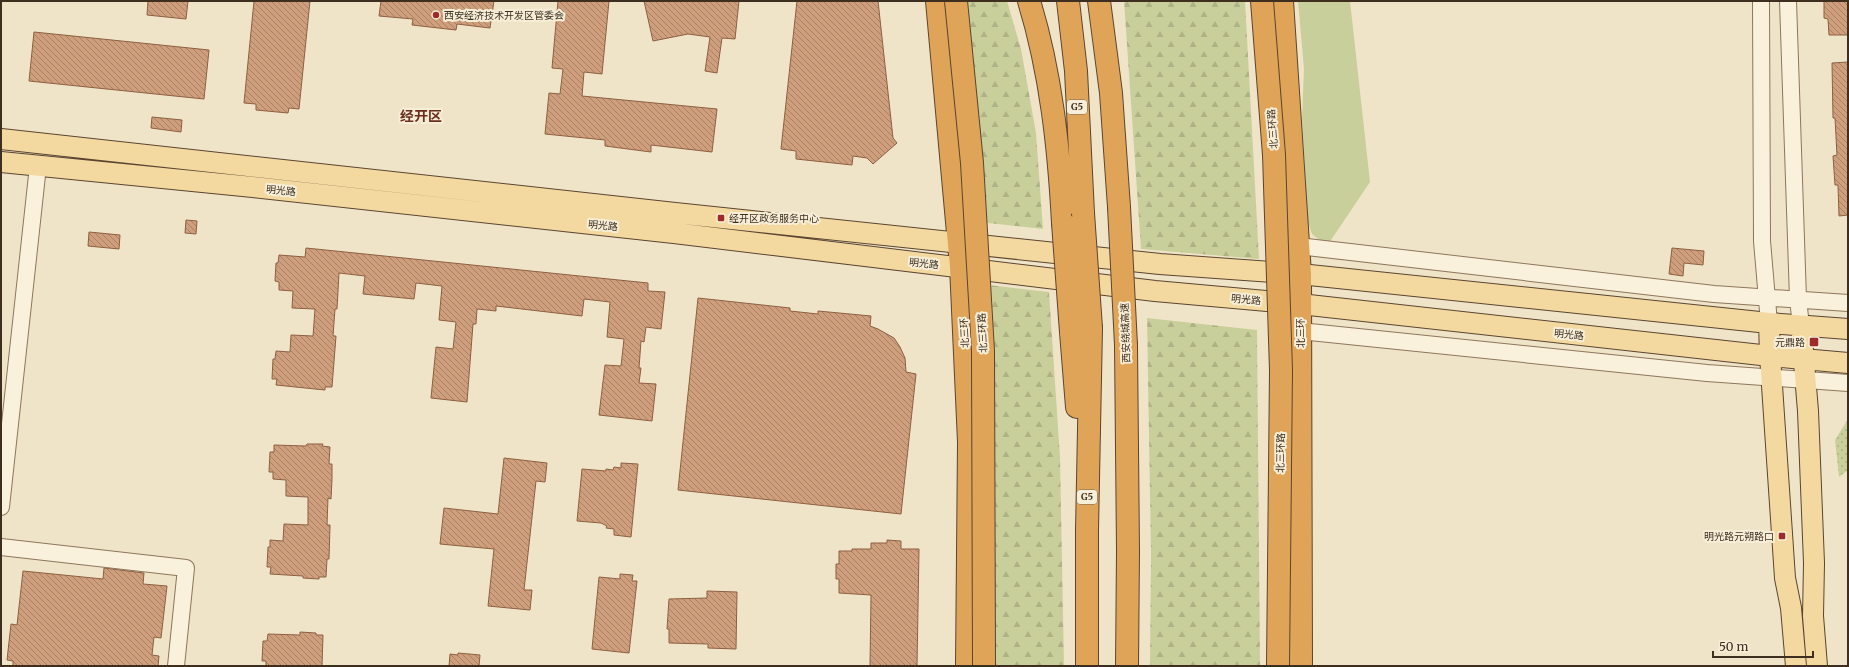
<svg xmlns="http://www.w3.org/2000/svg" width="1849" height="667" viewBox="0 0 1849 667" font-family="Merriweather,'Noto Sans SC',serif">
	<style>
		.grass { fill: #c9cf9b }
		.forest { fill: url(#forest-firs) }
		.park { fill: url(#park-dots) }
		.building { fill: url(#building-back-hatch); stroke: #8d5f41 }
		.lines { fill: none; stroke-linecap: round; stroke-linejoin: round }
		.minor-casing { stroke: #8d765c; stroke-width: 18 }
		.major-casing { stroke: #5b4430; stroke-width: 22 }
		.highway-casing { stroke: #5b4430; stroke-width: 24 }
		.minor { stroke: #faf1dc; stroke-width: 16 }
		.major { stroke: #f3d9a0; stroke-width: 20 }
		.highway { stroke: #e0a458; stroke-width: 22 }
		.highway-bridge-casing { stroke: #5b4430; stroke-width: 24; stroke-linecap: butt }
		.highway-bridge { stroke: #e0a458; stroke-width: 22 }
		.poi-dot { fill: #9e2a2b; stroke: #f7eed8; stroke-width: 1.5 }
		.labels { text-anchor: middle; stroke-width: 4; stroke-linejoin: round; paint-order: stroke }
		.shield { fill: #f7eed8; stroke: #756857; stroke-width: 1 }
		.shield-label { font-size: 9px; font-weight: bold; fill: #3d2e20 }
		.poi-label { font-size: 10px; fill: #3d2e20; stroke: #f7eed8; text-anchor: start }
		.street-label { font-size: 10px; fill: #3d2e20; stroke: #f7eed8 }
		.district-label { font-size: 14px; font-weight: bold; fill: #6b2e1e; stroke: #f7eed8 }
	</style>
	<defs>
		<pattern id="forest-firs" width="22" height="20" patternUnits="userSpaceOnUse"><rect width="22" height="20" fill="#c9cf9b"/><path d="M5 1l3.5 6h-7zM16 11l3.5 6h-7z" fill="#aeb285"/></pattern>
		<pattern id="park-dots" width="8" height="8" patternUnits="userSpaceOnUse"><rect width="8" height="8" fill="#c9cf9b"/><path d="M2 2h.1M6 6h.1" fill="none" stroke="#aeb285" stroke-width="1.8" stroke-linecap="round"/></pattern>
		<pattern id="building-back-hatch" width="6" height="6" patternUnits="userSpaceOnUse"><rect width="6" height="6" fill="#cf9f7d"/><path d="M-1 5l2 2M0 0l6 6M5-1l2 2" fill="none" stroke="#a98266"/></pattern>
	</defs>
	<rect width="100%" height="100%" fill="#f0e4c8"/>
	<path class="grass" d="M1298,1H1350L1370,182L1327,246L1312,234L1308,223L1302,118L1304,69Z"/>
	<path class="forest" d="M960,1H1007L1021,49L1036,133L1043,229L979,222Z
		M1124,1H1245L1259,259L1141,249Z
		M980,284L1049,292L1060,457L1064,666H987Z
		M1147,318L1257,330L1260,666H1150L1151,554Z"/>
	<path class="park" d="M1848,419V470L1839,477L1835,440Z"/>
	<path class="building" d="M148,1H188L186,19L147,15Z
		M254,1H310L299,109L289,108L288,113L256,110V104L244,103Z
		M381,1H494L490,28L457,24L456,30L412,25L413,19L379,16Z
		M558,1H609L602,74L584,72L582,96L717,109L712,152L651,145V152L605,146V140L545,134L549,93L560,94L563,69L552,68Z
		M644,1H739L735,39L722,38L717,73L705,71L710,37L688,34L653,41Z
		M797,1H878L893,138L897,143L873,164L867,158L853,156L852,165L796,159V151L781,149Z
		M1824,1H1848V35H1829L1828,19L1824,18Z
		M34,32L209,50L204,99L29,81Z
		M1848,62V215L1839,216L1838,185H1835L1833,156L1837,155L1835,118H1833L1832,63Z
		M152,117L182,120L181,132L151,128Z
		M186,220L197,221L196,234L185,233Z
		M89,232L120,235L119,249L88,246Z
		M306,248L648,283V291L665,292L661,329L646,327L644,342L641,341L639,368H641L639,383L656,384L652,421L599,415L605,365L621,366L624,339L607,337L610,302L584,299L582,316L496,306V311L477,309L476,324H473L467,402L431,398L436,347L453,349L456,322L439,320L442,286L416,283L414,299L363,294L365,276L339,273L337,309H335L333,336H336L332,387H325V390L276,385L277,379H272L273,359H275L276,351L290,352L291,335L313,336L315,309L292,308L293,291L279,290V282L275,281L276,263H278L279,255L305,257Z
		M1672,248L1704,251L1703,265L1684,263L1683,276L1669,274Z
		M698,298L790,308V311L818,314V311L871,316L870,326L878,329L894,338L900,347L905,358L906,372L916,374L901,514L678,490Z
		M307,444H323L322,446L330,447L329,464H332V479L331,499L328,498L327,525H330L329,559H327L326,577H319V579L303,578V576L270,574L271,567H267L268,547H270V540L283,541L284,524L308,525V497L286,496V480L273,479V472H269L270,452H274V445L306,446Z
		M504,458L547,463L545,482L536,481L524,590H532L530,610L488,606L494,549L440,544L444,508L498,514Z
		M621,463L638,464L631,537L614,535V529L606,528L607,526L601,523L577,521L582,469L606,471V469L613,470L614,467L621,468Z
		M887,540L901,541V549H919L917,666H870L871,595L839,593V579H836V564H839V551H852V549H871V543H887Z
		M104,568L144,573L143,584L167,586L161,638L154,637L152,655L159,656L158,666H13V661L7,660L11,624L17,625L23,571L103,579Z
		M620,574L633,575L632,581H637L629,653L592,649L599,577L620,579Z
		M707,591L737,592L736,649L708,648V644L669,643V629H667L669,599L707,598Z
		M300,632L316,633V635H323L322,666H266V661H262L263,641H267L268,634L300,635Z
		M458,653L480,655L479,666H449L450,654L458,655Z"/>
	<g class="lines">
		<defs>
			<path id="minor" d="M1761,1L1762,241L1769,323
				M1788,1L1798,299L1801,326
				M1298,246L1714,294L1848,303
				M1300,331L1707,373L1848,383
				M1,507L38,166
				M1,547L186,568L176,666"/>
			<path id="major" d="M1,139L675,213L1160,264L1300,274L1769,323L1848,329
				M1,162L253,187L674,233L1155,291L1300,304L1770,356L1848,363
				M1769,323L1770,356L1785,578L1791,608L1796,666
				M1801,326L1808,411L1814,563L1813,616L1817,666"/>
			<path id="highway" d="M937,1L961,266L969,442L967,666
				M1029,1C1051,73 1059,148 1063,223
				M1068,1L1076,71L1083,213
				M1099,1L1111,93L1119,207
				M1282,1L1300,274L1301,666
				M1071,332L1077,407
				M1126,345L1128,551L1127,666
				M1087,666V530L1091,328"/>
		</defs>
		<use href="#minor" class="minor-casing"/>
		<use href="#major" class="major-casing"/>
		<use href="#highway" class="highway-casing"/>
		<use href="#minor" class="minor"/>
		<use href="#major" class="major"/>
		<use href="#highway" class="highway"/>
		<defs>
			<path id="highway-bridge" d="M956,1L972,163L983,351L984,666
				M1262,1L1274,155L1281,370L1278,666
				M1119,207L1126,345
				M1083,213L1091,328
				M1063,223L1071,332"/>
		</defs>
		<use href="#highway-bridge" class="highway-bridge-casing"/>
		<use href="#highway-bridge" class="highway-bridge"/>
	</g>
	<g class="poi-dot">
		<circle cx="436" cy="15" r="4"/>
		<rect x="717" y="214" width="8" height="8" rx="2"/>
		<rect x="1809" y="337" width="10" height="10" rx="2"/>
		<rect x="1778" y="532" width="8" height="8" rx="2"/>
	</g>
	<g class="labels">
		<g class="shield">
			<rect x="1067" y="100" width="20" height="14" rx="3"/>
			<rect x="1077" y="490" width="20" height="14" rx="3"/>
		</g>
		<g class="shield-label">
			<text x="1077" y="110">G5</text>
			<text x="1087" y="500">G5</text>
		</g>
		<g class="poi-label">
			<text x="444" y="19">西安经济技术开发区管委会</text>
			<text x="729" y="222">经开区政务服务中心</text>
			<text x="1805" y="346" text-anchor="end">元鼎路</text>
			<text x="1774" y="540" text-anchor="end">明光路元朔路口</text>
		</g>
		<g class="street-label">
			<text transform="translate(1272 129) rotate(-94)" y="4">北三环路</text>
			<text transform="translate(281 190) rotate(6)" y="4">明光路</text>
			<text transform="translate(603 225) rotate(6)" y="4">明光路</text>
			<text transform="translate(924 263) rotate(6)" y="4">明光路</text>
			<text transform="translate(1246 299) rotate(5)" y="4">明光路</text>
			<text transform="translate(964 333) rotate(-93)" y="4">北三环</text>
			<text transform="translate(982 333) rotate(-93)" y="4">北三环路</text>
			<text transform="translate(1125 333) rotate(-92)" y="4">西安绕城高速</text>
			<text transform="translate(1300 333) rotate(-90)" y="4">北三环</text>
			<text transform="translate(1569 334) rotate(6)" y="4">明光路</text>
			<text transform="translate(1280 453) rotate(-89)" y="4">北三环路</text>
		</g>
		<g class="district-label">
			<text x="421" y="121">经开区</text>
		</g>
	</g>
	<rect width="1849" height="667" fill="none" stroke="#3d2e20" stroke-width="4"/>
	<path d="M1713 651v6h100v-6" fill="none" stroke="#3d2e20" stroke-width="2"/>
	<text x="1719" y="651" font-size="12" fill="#3d2e20" stroke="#f7eed8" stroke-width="3" paint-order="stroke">50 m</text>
</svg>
